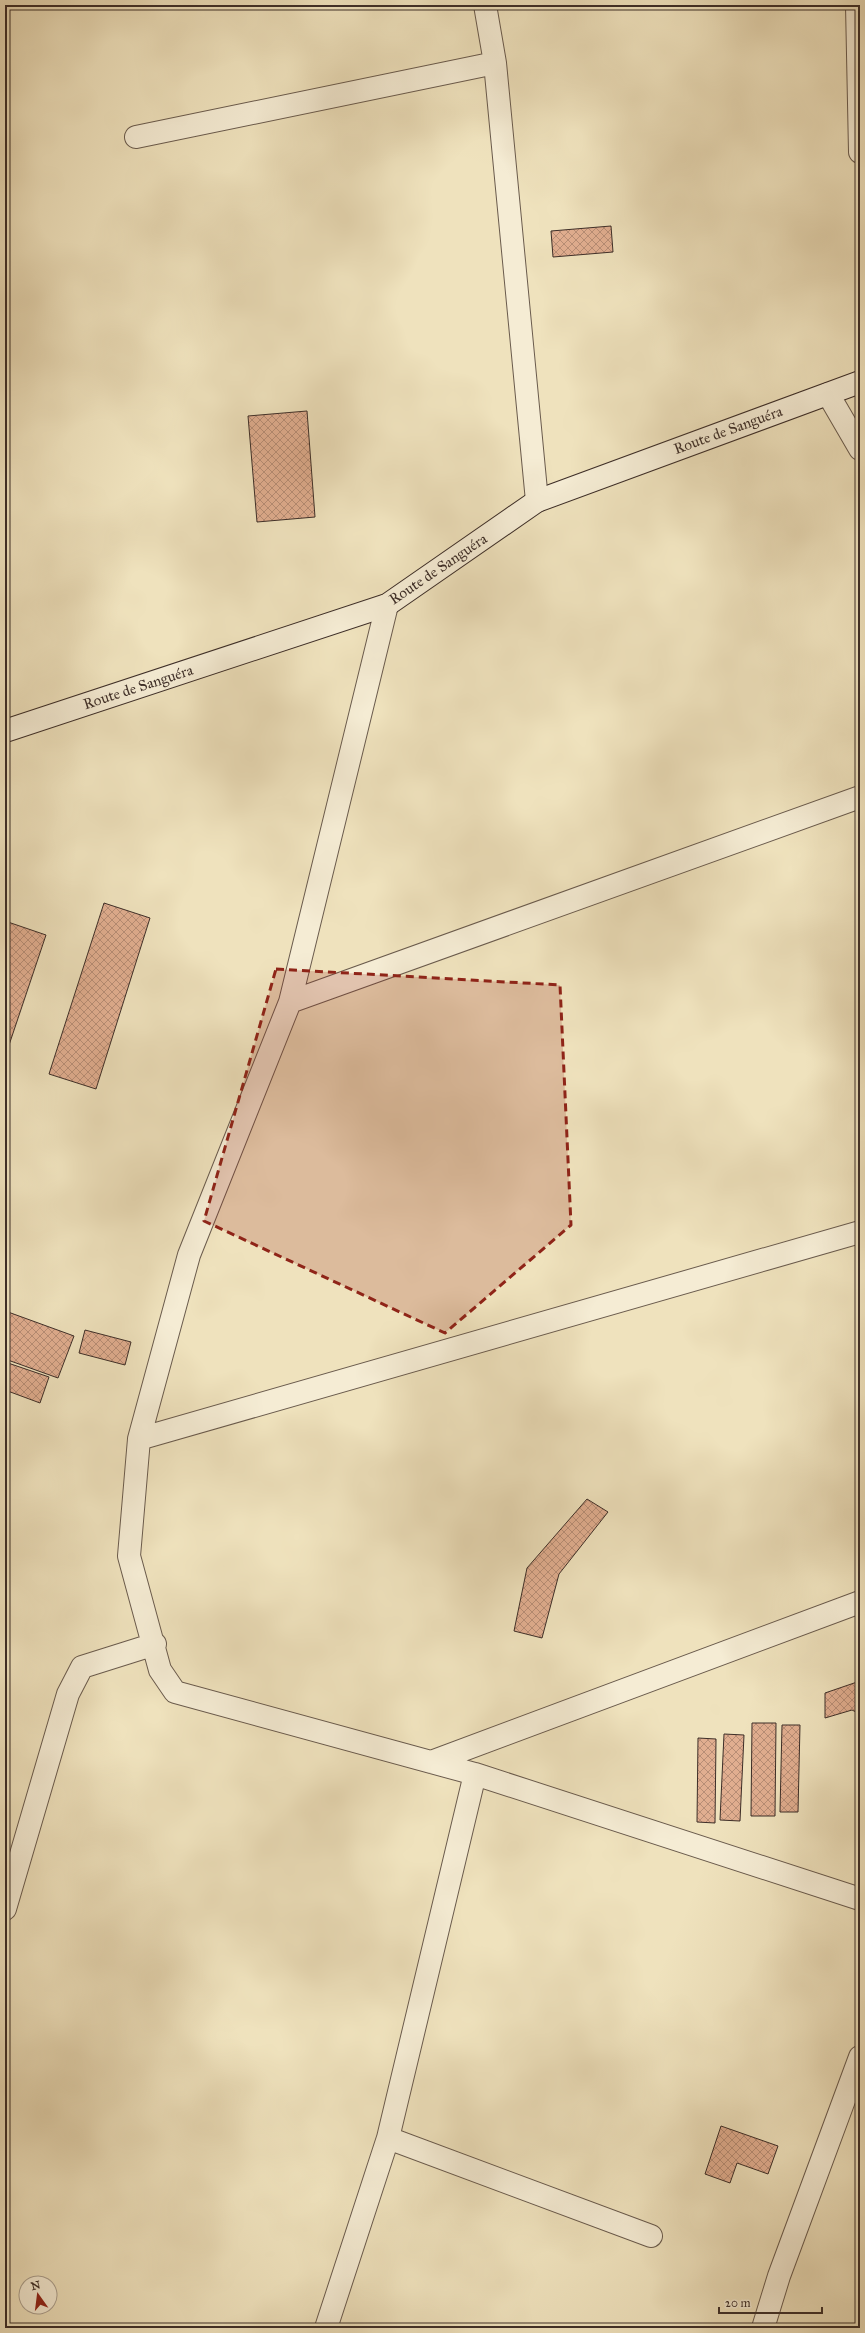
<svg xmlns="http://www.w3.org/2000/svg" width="865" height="2333" viewBox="0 0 865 2333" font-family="'IM FELL Great Primer',serif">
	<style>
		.building { fill: url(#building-cross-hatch); stroke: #3d2e28 }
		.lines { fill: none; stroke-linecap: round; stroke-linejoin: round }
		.street-casing { stroke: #6a5b4d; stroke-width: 24 }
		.secondary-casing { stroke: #3d2e28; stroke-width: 24 }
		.street { stroke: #f5ecd4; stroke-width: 22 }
		.secondary { stroke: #f5ecd4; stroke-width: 22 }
		.marked { fill: #8f2418; fill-opacity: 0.2; stroke: #8f2418; stroke-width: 3; stroke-dasharray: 8 5; stroke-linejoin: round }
		.labels { text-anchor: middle; stroke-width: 3.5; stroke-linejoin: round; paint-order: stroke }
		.street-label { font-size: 15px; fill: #3d2e28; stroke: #f5ecd4 }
	</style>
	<defs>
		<pattern id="building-cross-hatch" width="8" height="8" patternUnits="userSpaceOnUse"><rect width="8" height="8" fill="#e1ae90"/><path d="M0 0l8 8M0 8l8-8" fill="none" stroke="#b88e76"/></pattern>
	</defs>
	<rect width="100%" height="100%" fill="#efe2bd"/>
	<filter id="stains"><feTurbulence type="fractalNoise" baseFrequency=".005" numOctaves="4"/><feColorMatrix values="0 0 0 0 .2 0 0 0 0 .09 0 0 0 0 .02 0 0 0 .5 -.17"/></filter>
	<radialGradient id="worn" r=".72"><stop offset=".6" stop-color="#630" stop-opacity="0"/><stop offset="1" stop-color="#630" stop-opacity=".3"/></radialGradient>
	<path class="building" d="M611,226L613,252L553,257L551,231Z
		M307,411L315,517L257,522L248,416Z
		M104,903L150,918L96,1089L49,1074Z
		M5,921L46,935L5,1057Z
		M8,1312L74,1336L58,1378L5,1359V1319Z
		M85,1330L131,1342L125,1365L79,1353Z
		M5,1362L49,1377L40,1403L5,1390Z
		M587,1499L608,1512L559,1574L542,1638L514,1631L527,1568Z
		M860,1681V1714L852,1710L825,1718V1693Z
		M752,1723H776L775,1816H751Z
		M782,1725H800L798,1812H780Z
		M724,1734L744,1735L740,1821L720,1820Z
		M698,1738L716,1739L715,1823L697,1822Z
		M721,2126L778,2146L768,2174L737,2163L730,2183L705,2174Z"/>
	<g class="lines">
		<defs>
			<path id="street" d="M485,5L495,63L537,501
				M857,5L860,152
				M136,137L495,63
				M828,394L860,449
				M387,605L290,1002L189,1255L139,1439L129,1556L160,1670L175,1692L475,1774L860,1899
				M290,1002L860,797
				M139,1439L860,1232
				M431,1762L860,1602
				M5,1909L68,1694L82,1667L155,1644
				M388,2138L651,2236
				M326,2328L388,2138L475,1774
				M763,2328L779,2276L860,2057"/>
			<path id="secondary" d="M5,731L387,605L537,501L860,382"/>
		</defs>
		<use href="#street" class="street-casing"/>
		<use href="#secondary" class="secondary-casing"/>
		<use href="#street" class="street"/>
		<use href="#secondary" class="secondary"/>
	</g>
	<path class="marked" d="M276,969L560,985L571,1225L445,1333L204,1221Z"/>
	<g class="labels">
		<g class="street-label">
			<text transform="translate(728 430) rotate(-20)" y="5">Route de Sanguéra</text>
			<text transform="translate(438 569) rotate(-34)" y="5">Route de Sanguéra</text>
			<text transform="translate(138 687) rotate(-18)" y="5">Route de Sanguéra</text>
		</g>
	</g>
	<rect width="865" height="2333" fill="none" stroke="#efe2bd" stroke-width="20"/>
	<rect x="6" y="6" width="853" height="2321" fill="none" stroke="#3d2e28" stroke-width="2"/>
	<rect x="10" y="10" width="845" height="2313" fill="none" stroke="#3d2e28"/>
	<g transform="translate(38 2295) rotate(346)"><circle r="19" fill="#f5ecd4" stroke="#aba08f"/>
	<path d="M0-3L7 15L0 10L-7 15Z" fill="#8f2418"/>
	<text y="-6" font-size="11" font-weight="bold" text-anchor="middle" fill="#3d2e28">N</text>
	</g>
	<path d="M719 2307v6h103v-6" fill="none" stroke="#3d2e28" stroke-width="2"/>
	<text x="725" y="2307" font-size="12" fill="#3d2e28" stroke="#f5ecd4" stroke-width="3" paint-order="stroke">20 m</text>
	<rect width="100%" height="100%" filter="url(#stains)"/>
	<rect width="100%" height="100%" fill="url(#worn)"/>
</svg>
